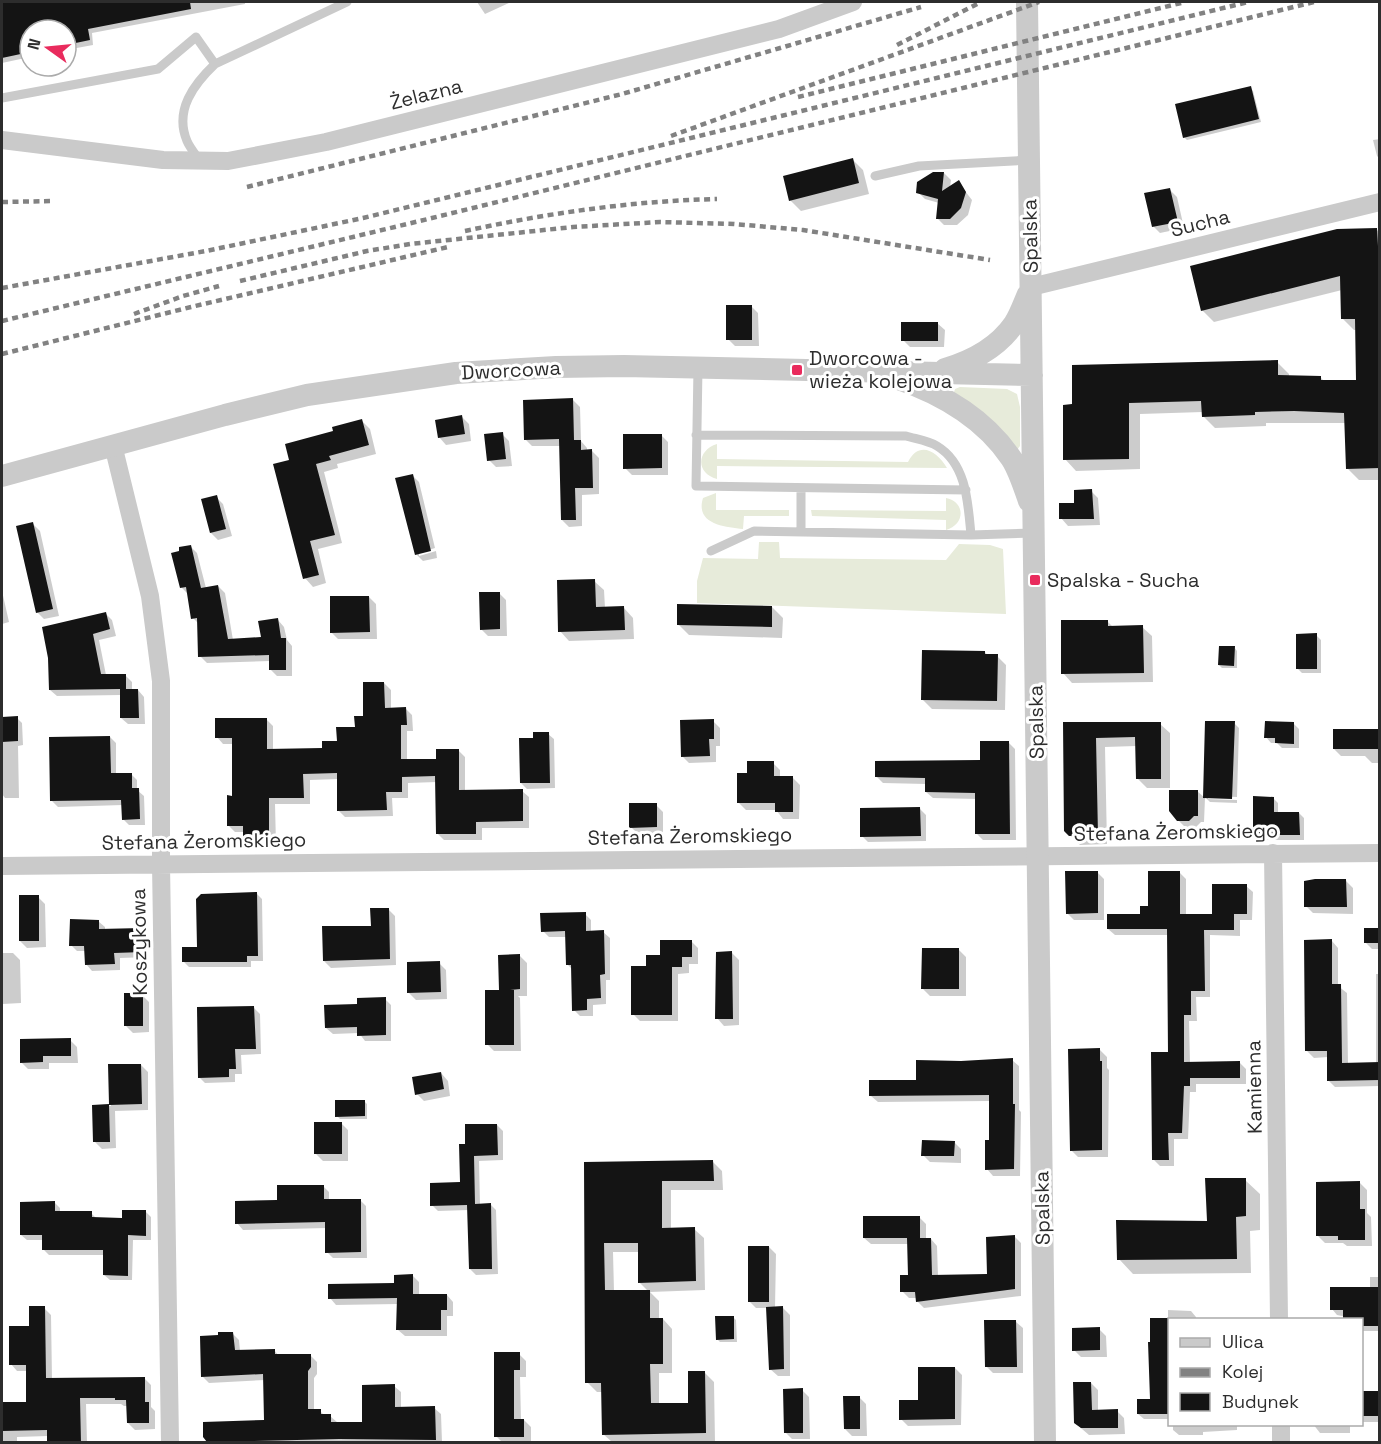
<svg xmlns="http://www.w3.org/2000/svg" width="1381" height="1444" viewBox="0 0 1381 1444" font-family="'Space Grotesk',sans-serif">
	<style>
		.grass { fill: #e7ebda }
		.shadow { fill: #0003; fill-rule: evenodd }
		.building { fill: #141414 }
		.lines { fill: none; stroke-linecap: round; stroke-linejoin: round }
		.service { stroke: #cacaca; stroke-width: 9 }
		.minor { stroke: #cacaca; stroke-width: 18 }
		.tertiary { stroke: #cacaca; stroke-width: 22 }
		.rail { stroke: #828282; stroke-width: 4.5; stroke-dasharray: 6 4.5; stroke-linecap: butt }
		.poi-dot { fill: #e92b5d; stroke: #fff; stroke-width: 2 }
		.labels { text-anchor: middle; stroke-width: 6; stroke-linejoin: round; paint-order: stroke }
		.street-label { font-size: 20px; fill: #2d2d2d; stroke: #fff }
		.poi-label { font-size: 20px; fill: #2d2d2d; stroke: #fff; text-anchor: start }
	</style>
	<rect width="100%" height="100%" fill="#fff"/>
	<path class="grass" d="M960,387L1007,389L1017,394L1020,407V446L1017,450L954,392L955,389Z
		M717,444V459L908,462C919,440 937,451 947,468L717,466V479C695,473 697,450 717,444Z
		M716,493V510H789V516H744L743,529C724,527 695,524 703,498Z
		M946,498C966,502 965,525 946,530V520L812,516L811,510L946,511Z
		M759,542H779L780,558L946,560L959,544L990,545L1003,549L1006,614L697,603V581L703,558L758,559Z"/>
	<path class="shadow" d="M2,2H245V4L92,33L93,45L66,50V30H30V57L2,63Z
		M477,2H511L485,14Z
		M1250,87L1253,91L1261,122L1187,140L1184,137Z
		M1380,139V159L1377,156L1373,140Z
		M852,159L863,170L869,194L801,211L790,200Z
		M944,173L951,180L950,188L958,182L972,200L968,215L957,225H944L937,218L939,203L925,199L918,192Z
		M1170,190L1177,197L1184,228L1160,233L1153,226Z
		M1377,230L1380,233V480H1359L1347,468L1346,423H1266V426L1215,428L1203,416V412L1140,414V469L1076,471L1065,459V406L1277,362L1289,374V377H1320L1324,381L1358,382L1357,330H1354L1342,318V290L1214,322L1202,310Z
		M751,306L758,313L759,346H735L728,339Z
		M937,323L945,330L944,347H910L903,340Z
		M573,400L580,407L581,441L587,448V451H592L599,458V494L582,495V526L569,527L562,520L561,446H532L525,439Z
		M462,417L469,424L471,441L446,445L439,437Z
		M361,420L370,429L376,454L337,464L338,468L324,472L342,543L318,549L326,583L313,587L305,578L291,461L335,432Z
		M502,434L509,441L512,466L496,467L489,460Z
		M661,435L668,442V475H632L625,468Z
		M412,475L419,482L435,548L419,553V556L436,551L437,558L423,561L416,554Z
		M1091,491L1098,498L1100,525L1068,526L1061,518Z
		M216,497L223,504L232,536L218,540L211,533Z
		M33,524L40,531L59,616L44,619L37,612Z
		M190,546L197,553L206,588L218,586L225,593L233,640L263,639L278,620L284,627L287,640L292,646V676H277L270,669V661L207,663L200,656L199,624L193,618L189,595L181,587Z
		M594,581L604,590L605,608H624L633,618L634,639L569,641L560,631Z
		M2,591L9,622L2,624Z
		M499,593L506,600L507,636H488L481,629Z
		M369,597L376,604L377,639H338L331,632Z
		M772,607L783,618L782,638L689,635L678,624Z
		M105,613L112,620L116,636L99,640L106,675H125L132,682V690H138L144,697L145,724H128L121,718V695L57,696L50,690Z
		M1107,621L1113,627H1142L1152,636L1153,682L1072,683L1063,673Z
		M1316,635L1321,640V673H1302L1297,668Z
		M1234,647L1237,651V668H1222L1219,665Z
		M985,652L988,656H997L1006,665L1005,710L932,709L922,699Z
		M384,683L391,690V709H406L412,715L413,731H407V760H437L458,750L465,757V791H522L529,797V828H482V840H444L437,833V782L408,783V798H392L393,816L345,817L338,810V779L310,780V804H275L276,844H252L245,837V832H235L228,825L233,797V744H223L217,737L266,719L273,726V750H324L356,728Z
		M2,718H17L22,723L23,745L18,746L19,798H5L2,794Z
		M713,721L720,728V746H716V762L689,763L682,756Z
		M1234,723L1239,728L1237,797L1208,796V799L1237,800V803L1210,802L1205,797Z
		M1293,723L1299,729V748H1282L1277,743H1271L1266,737Z
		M1064,724H1160L1170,733V788H1147L1137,778L1136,746L1105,747L1107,844L1080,845L1066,831Z
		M1380,731V763H1372L1365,756H1341L1334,749Z
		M548,734L554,739L555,788L527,789L521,783L535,739Z
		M110,737L116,743V774H131L137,780V790L144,796L145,825H129L123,819V805L58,807L52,801Z
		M1008,742L1015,749L1016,840H983L977,834V799L933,798L926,792V784L883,783L876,776L981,762Z
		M773,763L780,770V778H793L800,785L799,819H783L776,810H746L739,803L748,774Z
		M1197,791L1205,798L1204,822H1201L1196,827H1185L1178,820Z
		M1273,798L1278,803V814L1299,813L1304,818V840H1259L1254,835Z
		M656,805L663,812V834H638L631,827Z
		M920,809L926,815V841L868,842L862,836Z
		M1097,872L1104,879V920H1074L1067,913Z
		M1180,873L1186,879V915L1214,916L1246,886L1253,892L1252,920H1240V936L1210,935V997H1196L1197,1021H1189L1190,1063H1240L1246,1069V1084H1196V1092H1190L1188,1139H1174V1166H1160L1154,1160L1169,1053L1168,935H1115L1108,929L1142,915Z
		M1346,881L1353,888V914L1313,913L1306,906Z
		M257,894L262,899L263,961H251V967H189L184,962Z
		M38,897L45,904L46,947L27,948L20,941Z
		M388,909L395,916L396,965L331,968L324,961L372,927Z
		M585,914L591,920V932H603L610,938V980H606V1004L593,1005V1016H580L574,1010L573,970L567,964V937H549L543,931Z
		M98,921L105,927V931L142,929L148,936L149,957L120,958V970L92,971L86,964V951H77L71,945Z
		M1380,929V949H1372L1365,942Z
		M691,941L698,948V964H689V973L678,974V1021H640L633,1014L648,967L662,957Z
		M1332,941L1338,948V986L1347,993L1348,1064H1376V974H1380V1086L1335,1087L1328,1080V1057L1314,1058L1307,1051Z
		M959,950L966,957V996H930L923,989Z
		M2,953H13L20,960L21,1003L3,1004V1014H2Z
		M732,953L739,960V1025L724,1026L717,1018Z
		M520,956L527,963V996H518L520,998L521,1051H494L487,1044L500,991Z
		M439,963L446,970L447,999L416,1000L409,993Z
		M142,995L149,1002V1032L133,1033L126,1026Z
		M385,999L391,1005V1041H365L359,1033L333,1034L326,1028L359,1006Z
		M254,1008L260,1014L261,1054L241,1055L242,1074H235V1082L205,1083L199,1077Z
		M70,1040L77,1047L78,1063H49V1069H28L21,1062Z
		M1100,1050L1107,1057V1068L1109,1070L1108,1157H1078L1071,1150Z
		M1012,1060L1019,1066V1110L1021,1112L1020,1176H993L987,1169L990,1142V1101L878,1102L871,1096L917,1081L961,1063Z
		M141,1065L148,1072V1110L115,1111L116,1148L102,1149L95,1142L94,1106H111L110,1066Z
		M441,1073L448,1081L450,1096L424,1101L417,1094Z
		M364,1101L367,1104V1119H340L337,1116Z
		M341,1123L348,1130V1161H323L316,1154Z
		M497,1125L503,1131V1160L479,1161L480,1205H491L496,1210L498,1274L476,1275L470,1269L469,1210L438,1211L432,1205L461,1184L467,1145Z
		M954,1142L961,1149V1163L930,1162L923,1155Z
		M713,1162L722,1171L723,1190H671V1229H694L704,1238L705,1290L650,1292L659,1301V1319H663L672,1329V1373H659V1405H690L704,1372L714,1382L715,1442H612L603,1434V1392H597L587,1382L585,1163ZM613,1252H639V1282L648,1291H614Z
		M1245,1180L1260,1194V1230L1250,1231L1251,1273L1133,1274L1119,1259L1208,1223Z
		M1360,1183L1367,1190V1213L1371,1217L1372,1246H1347L1343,1243H1325L1318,1236Z
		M323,1186L329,1192V1201L360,1200L366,1206L367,1258H333L327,1252V1228L243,1230L237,1223L279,1202Z
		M55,1203L60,1208V1213H91L97,1219H124L145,1211L151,1217V1240H133L132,1280H110L104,1275V1255H49L44,1250V1240H27L21,1235Z
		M919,1217L926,1224V1239H931L937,1246L938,1276L988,1275L1014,1236L1021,1243V1296L924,1308L917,1301V1298H909L902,1291L909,1276V1244H871L864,1238Z
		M769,1247L776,1254L775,1308H783L790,1315V1376H778L770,1369L767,1308H756L749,1301Z
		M413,1276L419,1282V1295H447L453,1302V1316H447V1336H405L398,1330V1304L336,1305L330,1298L396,1284Z
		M1370,1277H1380V1331H1362V1320L1337,1315L1332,1309L1370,1289Z
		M44,1308L51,1315L52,1379L144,1378L151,1385V1407L155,1411V1429L135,1430L128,1423V1406H124L121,1404H86L87,1442H48V1436L17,1437V1442H2V1403H28L27,1371H17L11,1364L30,1327Z
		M1168,1310L1191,1311L1196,1317V1320H1170V1419H1144L1138,1414L1151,1400L1168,1320Z
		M733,1317L736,1320L737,1342H720L717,1339Z
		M1015,1321L1023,1328V1373H993L986,1366Z
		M1099,1329L1106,1336L1107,1357H1081L1074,1350Z
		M232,1333L239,1340L240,1351L274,1350L279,1356L310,1355L317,1362V1374L314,1378V1411H320L325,1416H330L337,1422L363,1423L394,1386L401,1392V1409L434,1408L441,1414L442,1442H210L205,1436L266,1422L265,1380L209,1383L202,1376L220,1337Z
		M495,1354H519L526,1361V1377H520L521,1420H524L531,1427V1442H502L496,1436Z
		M955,1368L962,1375L961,1425L908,1426L901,1419Z
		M1362,1368L1363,1393H1380V1422H1362Z
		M1091,1383L1098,1390V1411H1117L1124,1418L1125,1434L1089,1435L1075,1423Z
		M802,1390L809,1397L810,1439H792L785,1432Z
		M859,1397L866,1404L867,1436H852L845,1429Z
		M1173,1424H1237V1430L1203,1432V1435H1179L1173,1430Z
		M1313,1424H1350V1433H1320Z"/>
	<path class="building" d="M2,2H190L191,9L88,29L90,40L66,45V30H30V52L2,58Z
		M1251,86L1259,119L1183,138L1175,104Z
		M853,158L859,183L789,201L783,176Z
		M933,172H944L942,191L959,180L966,192L961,208L950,219H936L938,199L916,193L917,182Z
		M1170,188L1178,222L1152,227L1144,193Z
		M1377,228L1378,246H1380V468L1346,469L1344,413L1294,411L1255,412V415L1202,417L1201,401L1129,403V459L1063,460V405L1072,404V365L1278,360V375L1321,376V380H1356L1355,319H1341L1340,276L1201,311L1190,266L1337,229Z
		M726,305H752V340H726Z
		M901,322H938V341H901Z
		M573,398L574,440H581V450L592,449L593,488H575L576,520H561L559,439L524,440L523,400Z
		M462,415L465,434L438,438L435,420Z
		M362,419L369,445L329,456L331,460L316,464L335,535L310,541L319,575L303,579L273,464L289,460L285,444L333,431L332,427Z
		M503,432L506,459L487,461L484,434Z
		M623,434H662V468L623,469Z
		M413,474L431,551L415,555L395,478Z
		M1092,489L1094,519H1059V503H1074V490Z
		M217,495L226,529L210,533L201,499Z
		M33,522L53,609L36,613L16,526Z
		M191,545L201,588L218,585L228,639L261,637L258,621L278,618L281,638H286V670H269V655L198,657L197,618L191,619L186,587L180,588L171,553L179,551V547Z
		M595,579L596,607L624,606L625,630L558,632L557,580Z
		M479,592H500V629L480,630Z
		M330,596H369L370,632L330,633Z
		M677,604L772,606V627L677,625Z
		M106,612L110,629L93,634L101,674H126V689H138L139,718H120V689L49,690L48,658L42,627Z
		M1061,620H1108V626L1143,625L1144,673L1061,674Z
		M1317,633V669H1296V634Z
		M1219,646H1235L1234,666L1218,665Z
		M922,650L985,651V654H998L997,701L921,700Z
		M363,682H384L385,708L406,707L407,725H401V759H436V749H459V790L523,789V821L476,822V834H436L435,776L402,777V792H386L387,810L337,811V773L303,774L304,798H269V838H243V826H227V795L232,796V738H215V718H267V749L322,748V741H337L336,727H355L354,716H363Z
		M18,716V741L2,742V717Z
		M714,719V739H709L710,756L681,757L680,720Z
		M1205,721H1235L1232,799L1203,798Z
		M1265,721L1294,722V744L1275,743V738H1264Z
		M1063,722H1161V779H1136L1135,737L1096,738L1098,835L1069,836L1064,831Z
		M1333,729H1380V749H1333Z
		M533,732H549L550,783H520L519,738H533Z
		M110,736L111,773H132V788H139L140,819L122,820L121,800L50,801L49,737Z
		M980,741H1009L1010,834H975V793L925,792V778L875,777V761L980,760Z
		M747,761H774V776H793V812H775V803H737V773H747Z
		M1169,790H1198V816H1194L1189,821H1177L1169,811Z
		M1253,796L1274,797V812H1299L1300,835H1253Z
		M629,803H657V827L629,828Z
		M920,807L921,836L860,837V808Z
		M1065,871H1098V913L1066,914Z
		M1148,871H1180V914H1212V884H1247V914H1234V930H1204L1205,991H1191V1015H1184V1062L1240,1061V1078H1190V1086H1184L1182,1133H1168L1169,1160H1152L1151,1052H1168L1167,929H1107V914H1140V906H1148Z
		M1315,879H1346L1347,907H1304V881Z
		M257,892L258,956H247V962H182V947H197L196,899L201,894Z
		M19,895H39V941H19Z
		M370,908H389L390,959L323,961L322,926H371Z
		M586,912V931L604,930L605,974L600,975L601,998L587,999V1010L572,1011L571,965H566L565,931L541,932L540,913Z
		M70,919L99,920V929L142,928L143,952L114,953L115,964L85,965L84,946H69Z
		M1364,928H1380V943H1364Z
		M1332,939V984H1341L1342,1063L1380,1062V1080L1327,1081V1051H1305L1304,940Z
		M660,940H692V957H682V967H672V1015H631V966H646V955H660Z
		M922,948H959V989H921Z
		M732,951L733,1019H715L716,952Z
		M520,954V989L510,990L514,989V1045H485V990H499L498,955Z
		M440,961L441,992L407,993V962Z
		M124,993H143V1026H124Z
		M386,997V1035L357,1036V1027L325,1028L324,1005L357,1004V998Z
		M254,1006L256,1049H235L236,1069H229V1077L198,1078L197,1007Z
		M71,1038V1056H43V1062L20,1063V1039Z
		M1100,1048V1061H1102V1150L1070,1151L1068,1049Z
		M1013,1058V1104H1015L1014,1169L985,1170V1140H989V1095L869,1096V1080H916V1060L961,1061Z
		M108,1064H141L142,1104L109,1105L110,1142H93L92,1105L109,1104Z
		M441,1072L444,1089L415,1095L412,1077Z
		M335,1100H365V1116L335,1117Z
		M314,1122H342V1154H314Z
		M465,1124H497L498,1155L474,1156L475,1204L491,1203L492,1269H469L467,1205L430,1206V1183L460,1182L459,1144H465Z
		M922,1140L955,1141L954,1156H921Z
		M713,1160L714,1181H662V1228L695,1227L696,1281L638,1283V1243H604L605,1290H650V1318H663V1364H650L651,1403H688V1371H705L706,1433L602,1435L601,1383H585L584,1162Z
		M1205,1178H1246V1216L1236,1217L1237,1259L1117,1260L1116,1220L1207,1221Z
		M1360,1181V1209H1365V1240H1338V1236H1316V1182Z
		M277,1185H324V1199H361V1252L325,1253V1222L235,1224V1201L277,1200Z
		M55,1201V1211H92V1217L122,1218V1210H146V1236L128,1235V1276L103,1275V1250H42V1235H20V1202Z
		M863,1216H920V1238H931L932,1275L987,1274L986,1237L1015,1235V1289L916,1302L915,1292H900V1275H908L907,1238H863Z
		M748,1246H769V1302H748Z
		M413,1274V1294H447V1310H441V1330H396L397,1298L328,1299V1284L394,1283V1275Z
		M1330,1287H1380V1326H1362V1320H1343V1310H1330Z
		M29,1306H45L46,1378L145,1377V1402H149V1423H127L126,1400H115V1398H80L81,1443H47V1430L2,1431V1402H26V1365H9V1326H29Z
		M783,1306L784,1369L769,1370L766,1307Z
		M715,1316H734V1339L716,1340Z
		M1150,1318H1170V1414H1137V1399H1150L1148,1342H1150Z
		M984,1320H1016L1017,1367H985Z
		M1100,1327V1350L1072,1351V1328Z
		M218,1332H233L235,1350L275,1349V1354H311V1367L308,1371V1409H321V1414H331V1422H362V1385L395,1384V1407L435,1406L436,1440L339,1439L207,1442L203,1437V1422L264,1420L263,1374L201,1377L200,1336L218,1335Z
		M494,1352H520V1370H514V1419H524V1437H494Z
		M918,1367H955V1419L899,1420V1400H918Z
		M1073,1382H1091L1092,1410L1118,1409V1428H1081L1074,1423Z
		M803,1388V1433H784L783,1389Z
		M1362,1391H1380V1416H1362Z
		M843,1396H860V1429H844Z"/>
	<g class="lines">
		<path class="service" d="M2,98L158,69L196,37L215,64
			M200,161C196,155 190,148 187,141C174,110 194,84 215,64L347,2
			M875,176L919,166L1030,160
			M698,368L696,486L966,490
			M696,435L906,436C916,439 929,441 937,446C967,464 968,504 971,535
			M801,531V488
			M711,551L754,531L971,535L1032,533"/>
		<path class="minor" d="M2,140L163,160L228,161L326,142L779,29L853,2
			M1031,287L1380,202
			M113,445L150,596L161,681V864L170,1442
			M1273,853L1279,1320
			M2,866L1380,853
			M1281,1424V1442"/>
		<path class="tertiary" d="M1027,2L1045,1442
			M945,369C972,361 998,347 1014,324C1020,315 1024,303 1028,294
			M896,378C940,393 984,418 1011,458C1019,470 1024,487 1029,501
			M2,476L225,415L307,395L456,373L556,367L624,366L1032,375"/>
		<path class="rail" d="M897,45L981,2
			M798,97L1185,2
			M671,136L1039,2
			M247,187L622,94L921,7
			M2,202L53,201
			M465,231C549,213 632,201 717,199
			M240,281L367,251L410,244L573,227L660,222L734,224L803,230L990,260
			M2,288L206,251L363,218L1248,2
			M134,314L183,296L219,286
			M2,321L428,219L1314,2
			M2,354L191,307L448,247"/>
	</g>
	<g class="poi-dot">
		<rect x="791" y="364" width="12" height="12" rx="3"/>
		<rect x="1029" y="574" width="12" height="12" rx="3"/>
	</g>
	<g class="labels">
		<g class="street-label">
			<text transform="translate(426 94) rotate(-14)" y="7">Żelazna</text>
			<text transform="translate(1200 223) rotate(-14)" y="7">Sucha</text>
			<text transform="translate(1030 236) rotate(-91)" y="7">Spalska</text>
			<text transform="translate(511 370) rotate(-3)" y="7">Dworcowa</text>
			<text transform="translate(1036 722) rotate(-91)" y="7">Spalska</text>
			<text transform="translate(1176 832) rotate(-1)" y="7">Stefana Żeromskiego</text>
			<text transform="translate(690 836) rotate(-1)" y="7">Stefana Żeromskiego</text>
			<text transform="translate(204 841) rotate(-1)" y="7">Stefana Żeromskiego</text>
			<text transform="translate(139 942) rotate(-91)" y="7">Koszykowa</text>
			<text transform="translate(1254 1087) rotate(-91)" y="7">Kamienna</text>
			<text transform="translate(1042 1208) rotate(-91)" y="7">Spalska</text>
		</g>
		<g class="poi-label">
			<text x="809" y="365">Dworcowa -<tspan x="809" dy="23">wieża kolejowa</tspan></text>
			<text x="1047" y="587">Spalska - Sucha</text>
		</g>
	</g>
	<rect width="1381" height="1444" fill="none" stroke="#2d2d2d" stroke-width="6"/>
	<rect x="1168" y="1318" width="195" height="108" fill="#ffffff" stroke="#ababab" stroke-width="1.5"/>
	<rect x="1180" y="1338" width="30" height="9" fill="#cacaca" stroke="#ababab" stroke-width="1.5"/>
	<text x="1222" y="1348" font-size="18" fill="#2d2d2d">Ulica</text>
	<rect x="1180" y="1368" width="30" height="9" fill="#828282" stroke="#ababab" stroke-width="1.5"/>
	<text x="1222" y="1378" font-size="18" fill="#2d2d2d">Kolej</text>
	<rect x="1180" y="1393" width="30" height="18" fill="#141414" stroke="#ababab" stroke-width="1.5"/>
	<text x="1222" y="1408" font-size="18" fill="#2d2d2d">Budynek</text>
	<g transform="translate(48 48) rotate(285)"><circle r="28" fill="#ffffff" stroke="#ababab" stroke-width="1.5"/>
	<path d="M0-4.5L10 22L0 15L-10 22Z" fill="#e92b5d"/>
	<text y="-9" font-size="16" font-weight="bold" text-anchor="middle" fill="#2d2d2d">N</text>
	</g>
</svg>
